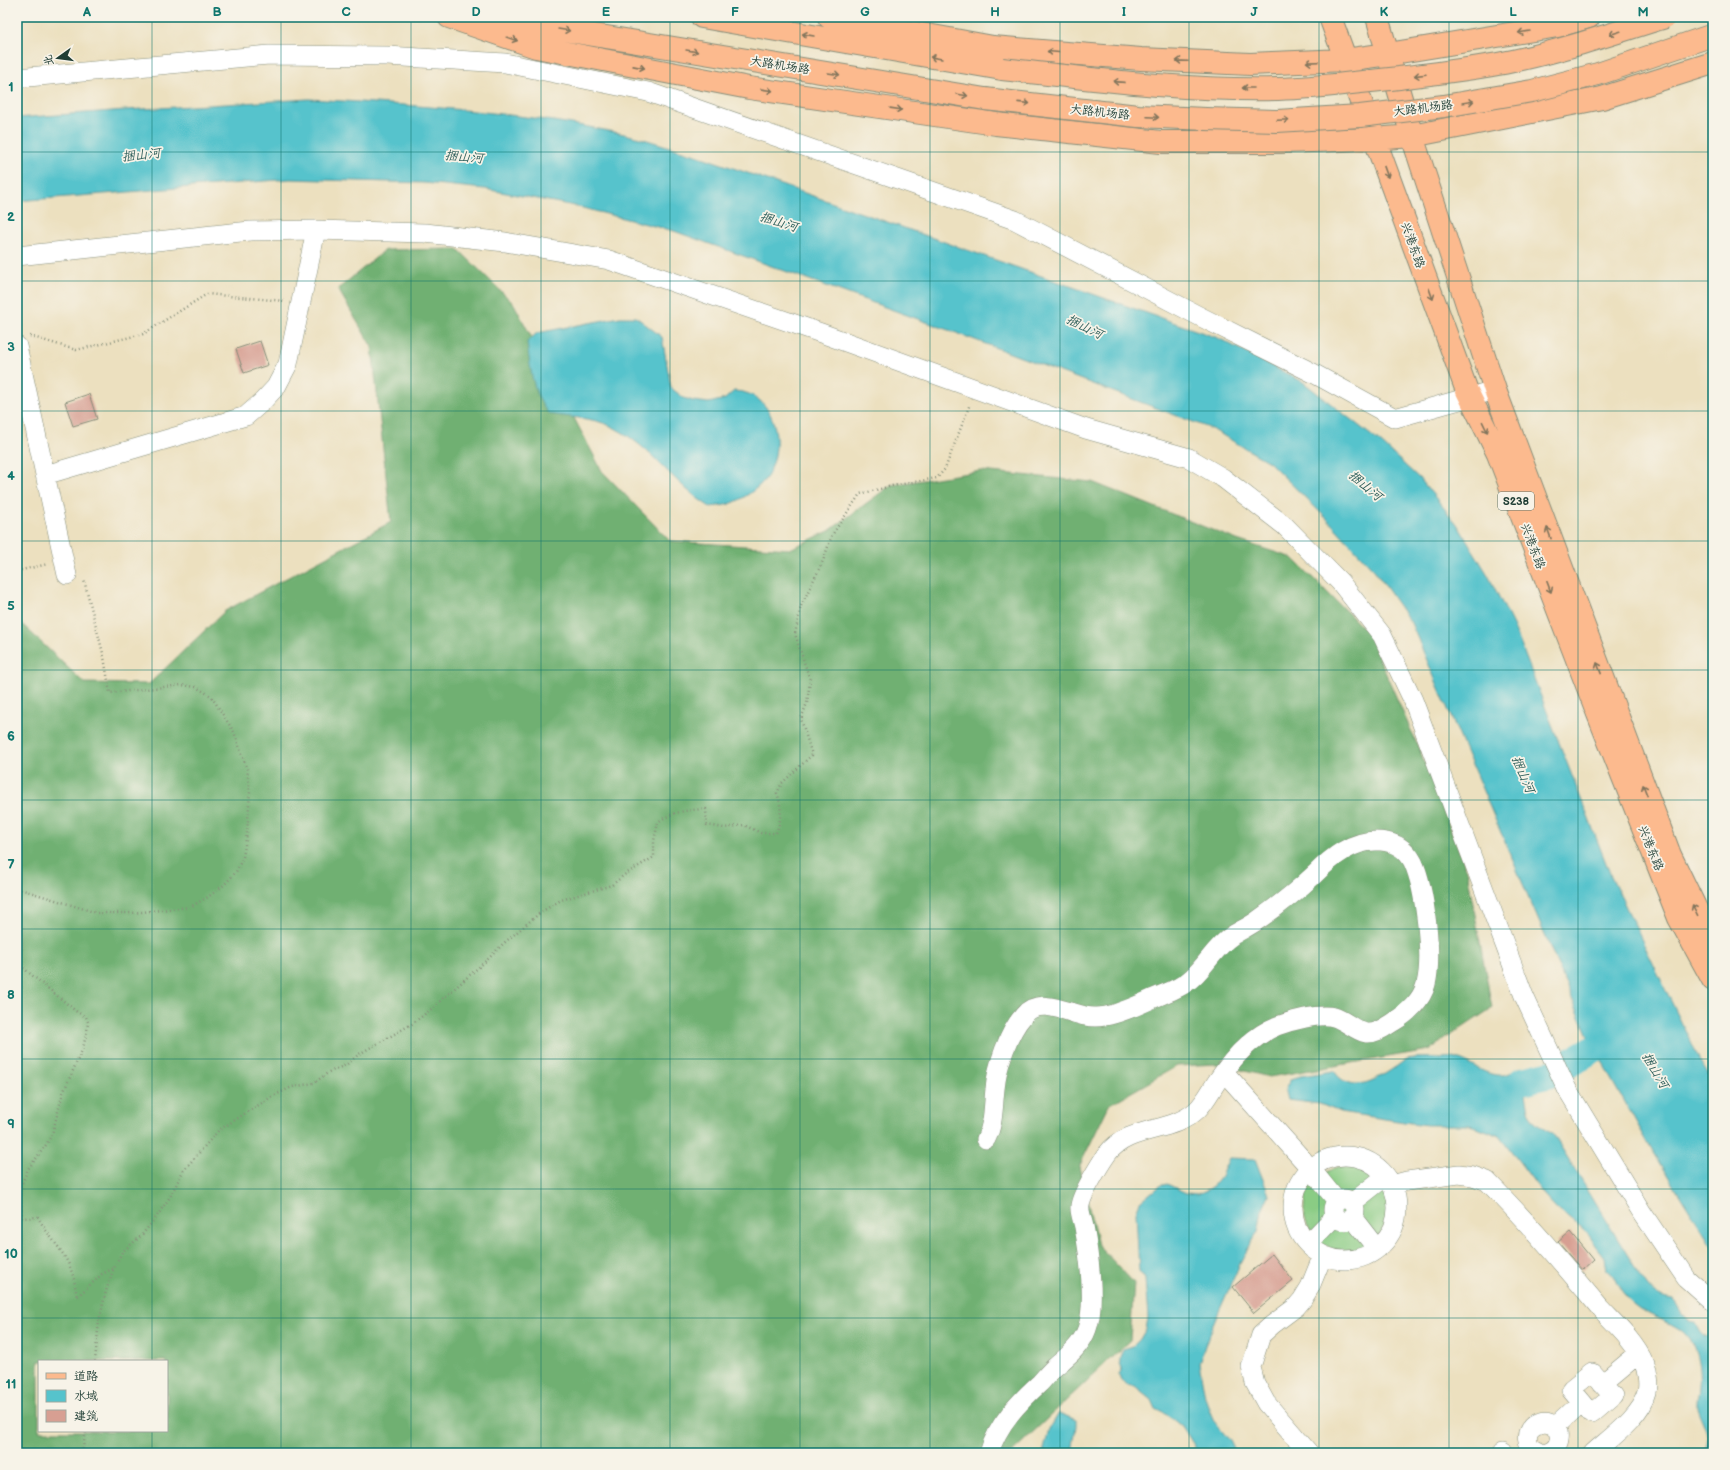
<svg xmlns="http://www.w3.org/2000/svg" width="1730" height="1470" viewBox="0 0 1730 1470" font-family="'Balsamiq Sans','LXGW WenKai TC',sans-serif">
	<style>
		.green { fill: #8acc84; stroke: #54845c }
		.forest { fill: #6fb072; stroke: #477653; fill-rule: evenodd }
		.water { fill: #56c3cc; stroke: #3a8080 }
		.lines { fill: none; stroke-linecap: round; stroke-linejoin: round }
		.river { stroke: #56c3cc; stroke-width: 28 }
		.building { fill: #d79f92 }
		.minor-casing { stroke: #868e7a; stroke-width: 20 }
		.major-casing { stroke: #868e7a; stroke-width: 24 }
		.path { stroke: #868e7a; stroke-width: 2.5; stroke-dasharray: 1 3; stroke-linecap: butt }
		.minor { stroke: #fff; stroke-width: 19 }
		.major { stroke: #fcba8e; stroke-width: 22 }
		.major-bridge-casing { stroke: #868e7a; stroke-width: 24; stroke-linecap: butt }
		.major-bridge { stroke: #fcba8e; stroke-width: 22 }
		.oneway { stroke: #82755c }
		.grid { fill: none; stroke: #0f766e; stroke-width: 1; stroke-opacity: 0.55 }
		.labels { text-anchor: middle; stroke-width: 3.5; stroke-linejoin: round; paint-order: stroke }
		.shield { fill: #f7f3e8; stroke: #60746a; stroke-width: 1 }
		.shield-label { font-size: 11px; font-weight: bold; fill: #1f3d34 }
		.street-label { font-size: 12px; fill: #1f3d34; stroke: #f7f3e8 }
		.water-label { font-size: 13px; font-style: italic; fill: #2d5e5a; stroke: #f7f3e8 }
		.neatline { fill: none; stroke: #0f766e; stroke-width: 1.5 }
		.grid-label { font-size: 13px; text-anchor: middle; font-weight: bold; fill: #0f766e }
	</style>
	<rect width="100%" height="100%" fill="#f7f3e8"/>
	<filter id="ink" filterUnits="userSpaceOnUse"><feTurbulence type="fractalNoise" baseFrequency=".025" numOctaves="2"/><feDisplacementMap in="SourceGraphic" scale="8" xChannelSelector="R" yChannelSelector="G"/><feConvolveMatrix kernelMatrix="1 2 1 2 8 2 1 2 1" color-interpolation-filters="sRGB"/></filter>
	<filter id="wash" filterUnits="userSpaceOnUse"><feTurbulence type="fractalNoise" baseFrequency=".012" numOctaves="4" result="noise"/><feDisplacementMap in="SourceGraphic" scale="16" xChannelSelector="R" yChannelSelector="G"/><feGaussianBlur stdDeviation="0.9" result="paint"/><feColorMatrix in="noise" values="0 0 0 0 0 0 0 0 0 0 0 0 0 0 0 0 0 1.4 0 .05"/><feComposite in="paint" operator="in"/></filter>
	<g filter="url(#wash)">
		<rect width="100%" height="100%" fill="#ece0bf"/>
		<path class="green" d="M1304 1209a42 42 0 1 1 84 0a42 42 0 1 1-84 0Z"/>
		<path class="forest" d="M458,249L514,304L602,471L670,541L790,549L829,531L891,485L981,471L1092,482L1237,540L1293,558L1368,633L1420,751L1467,871L1492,1008L1429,1050L1269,1077L1217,1064L1177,1066L1109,1105L1079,1167L1098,1245L1134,1283L1130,1340L1011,1453H17V622L23,625L84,683L149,684L225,611L391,522L372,347L338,289L385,250ZM39,1361H167V1431H39Z"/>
		<path class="water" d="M309,99C411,105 514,111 614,132C642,137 671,148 699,156L1218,338L1303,382L1381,443L1421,480L1457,524L1488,575L1514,627L1611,876L1699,1059L1713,1081V1248L1648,1143L1589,1038L1411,623L1375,571L1327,519L1269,462L1212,429L954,332L674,231L575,206L485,189L424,183L290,179L17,201V118L126,110Z
			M620,317H636L662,337L671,388L684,398L693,401L709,403L725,399L734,391C775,392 785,442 769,473C764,485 741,501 729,504C723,506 716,506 710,507C674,485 651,446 613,427C593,417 571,418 549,414C533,396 530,367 527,342L537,333Z
			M1438,1058C1444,1058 1452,1057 1457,1059C1481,1067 1496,1086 1520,1067L1531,1087L1525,1094C1529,1118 1530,1122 1553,1134L1641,1277C1651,1291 1656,1298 1673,1300C1681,1307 1681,1323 1695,1322C1699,1331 1702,1338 1713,1337V1453H1703C1714,1437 1702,1424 1697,1407C1696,1401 1699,1393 1699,1386C1700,1376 1699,1363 1696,1353C1686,1321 1660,1324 1638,1307C1631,1302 1624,1295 1619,1287C1615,1281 1614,1274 1607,1270L1605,1257L1586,1232L1557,1209L1544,1195L1500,1136L1477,1127L1469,1125H1427L1404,1122L1340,1112L1320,1104L1288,1100L1285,1089L1291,1079L1301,1076L1334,1071C1350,1095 1375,1081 1394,1068C1398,1066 1403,1061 1407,1059C1416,1057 1429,1058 1438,1058Z
			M1229,1158L1255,1159L1269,1195L1262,1211L1258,1232L1243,1257L1209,1334L1199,1363L1205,1397L1213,1420L1230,1441L1236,1453H1199L1182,1426L1171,1417L1155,1409L1151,1400L1135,1387L1128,1385L1121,1380L1119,1375L1122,1368C1118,1361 1120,1356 1123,1349L1133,1346L1140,1339L1146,1329L1148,1318L1145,1279L1139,1271L1136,1212L1140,1202L1159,1186L1167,1184L1186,1193L1198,1194L1211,1188L1221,1176Z
			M1059,1413L1076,1420V1426L1072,1453H1043L1049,1430Z"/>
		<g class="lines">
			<path class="river" d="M1569,1063L1628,1029
				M1522,1081L1551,1074"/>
		</g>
		<g id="blocks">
			<path class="building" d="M260,341L268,365L244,373L236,349Z
				M89,394L97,419L73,426L65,402Z
				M1570,1232L1593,1260L1582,1270L1558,1242Z
				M1272,1254L1293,1281L1254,1313L1233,1287Z"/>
		</g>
	</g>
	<g filter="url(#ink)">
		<use href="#blocks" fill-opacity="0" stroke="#868e7a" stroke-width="1"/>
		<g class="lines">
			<defs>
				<path id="minor" d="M17,78L269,55L387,56L505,63L648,92L1015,220L1199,316L1313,373L1395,418L1495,390
					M17,256L250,231L316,230L425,233L505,242L609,260L821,333L1086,429L1189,458L1223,478L1285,526L1340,582L1382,635L1413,700L1524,996L1567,1089L1641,1211L1686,1278L1713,1302
					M17,346L67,575
					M45,475L246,416L262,402L276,387L288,364L316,230
					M1224,1072L1311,1169L1337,1201
					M986,1139C994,1124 993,1107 995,1089C997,1066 1008,1033 1024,1015C1039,997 1066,1012 1085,1016C1095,1018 1104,1017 1114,1014C1128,1010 1141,1004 1154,998C1168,992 1182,988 1193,977C1208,963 1215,947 1233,935C1241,930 1250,926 1258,920C1278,906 1297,891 1315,874C1323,866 1333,857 1343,851C1365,837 1399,835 1413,862C1425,888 1433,956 1426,984C1422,1000 1407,1014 1393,1022C1385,1027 1376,1034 1366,1033C1355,1031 1345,1020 1334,1017C1319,1013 1290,1021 1277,1026C1252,1036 1232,1059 1218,1080C1211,1090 1206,1101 1197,1110C1171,1134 1129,1125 1107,1154C1100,1164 1081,1195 1080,1206C1079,1212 1083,1221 1084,1227C1089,1254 1096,1305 1087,1329C1081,1346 1068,1356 1055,1367C1049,1372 1045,1378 1040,1383C1018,1403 998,1424 989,1453
					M1293 1208a52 52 0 1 1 104 0a52 52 0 1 1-104 0Z
					M1392,1185L1407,1181L1459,1174L1473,1176L1487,1181C1527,1221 1564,1265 1600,1308C1615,1324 1635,1342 1644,1363C1647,1371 1649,1384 1647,1392C1641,1416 1610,1438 1593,1453
					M1333 1210a11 11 0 1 1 22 0a11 11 0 1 1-22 0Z
					M1352,1203L1386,1176
					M1352,1217L1377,1249
					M1308,1244L1335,1216
					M1592,1372L1613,1396L1592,1414L1571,1389Z
					M1602,1384L1638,1354
					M1555,1427L1582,1402
					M1309,1453L1266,1403L1255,1383L1251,1367L1261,1335L1272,1325L1296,1307L1302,1300L1310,1287L1323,1255
					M1502,1453H1503
					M1541,1453L1530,1447C1516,1418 1564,1413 1559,1440C1558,1447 1553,1451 1547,1453"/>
				<path id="major" d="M449,17L536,47L749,88L996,124L1161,142H1280L1374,139L1412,136L1602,98L1713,63
					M484,17L985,99
					M702,17L1002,69
					M829,17L993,47L1141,59L1250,64L1345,60L1388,54L1558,26L1589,17
					M1330,17L1467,391L1498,454L1598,714L1679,918L1713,980
					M1377,17L1412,136L1495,390L1670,855L1713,944"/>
			</defs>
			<use href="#minor" class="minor-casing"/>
			<use href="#major" class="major-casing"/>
			<path class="path" d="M30,336L76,350L143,334L207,294L284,301
				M17,571L48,564
				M17,888L97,913H132L190,907L208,897L224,885L236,872L243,857L247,833L250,792L247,769L234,732L211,696L196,687L182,685L110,693L104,657L84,580
				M17,963L77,1012L86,1017L88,1022L87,1031L83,1048L63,1093L52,1134L46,1145L28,1169L20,1188L22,1218L38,1217C48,1237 66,1252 72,1273C75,1280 75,1289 77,1297L102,1274L114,1268
				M95,1361L99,1321L106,1291L114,1268L122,1252L141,1236L157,1216L170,1197L183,1171L219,1130L273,1096L292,1087L314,1083L329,1072L346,1065L359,1054L412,1024L430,1010L488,959L504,943L541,912L561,900L612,885L624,875L654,857V841L658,822C673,811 688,810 706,809L707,825L724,828L744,825L761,833H776C782,819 782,807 777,793L782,783L812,755L801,719L807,703L810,680L795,634L801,606L823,561L832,535L860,494L892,486L937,478L945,469L970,404
				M82,1453L86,1431"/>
			<use href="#minor" class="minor"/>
			<use href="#major" class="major"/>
			<defs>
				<path id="major-bridge" d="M1002,69C1094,79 1186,91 1278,89C1319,88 1359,82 1399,78C1437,73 1476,69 1513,61C1564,50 1615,33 1665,17
					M985,99L1138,116L1206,119L1277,121L1360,116L1444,106L1532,91L1598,74L1713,35"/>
			</defs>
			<use href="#major-bridge" class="major-bridge-casing"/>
			<use href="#major-bridge" class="major-bridge"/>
		</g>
		<defs><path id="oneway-shaft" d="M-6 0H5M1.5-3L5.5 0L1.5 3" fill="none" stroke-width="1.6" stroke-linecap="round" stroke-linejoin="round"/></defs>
		<g class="oneway">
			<use href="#oneway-shaft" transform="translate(564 30) rotate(9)"/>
			<use href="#oneway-shaft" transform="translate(1524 32) rotate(171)"/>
			<use href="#oneway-shaft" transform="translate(1615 33) rotate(163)"/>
			<use href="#oneway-shaft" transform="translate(808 35) rotate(-170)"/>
			<use href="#oneway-shaft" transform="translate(512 39) rotate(19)"/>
			<use href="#oneway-shaft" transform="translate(692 51) rotate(9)"/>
			<use href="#oneway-shaft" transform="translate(1053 52) rotate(-175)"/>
			<use href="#oneway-shaft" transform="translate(936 58) rotate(-170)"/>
			<use href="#oneway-shaft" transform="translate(1182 61) rotate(-178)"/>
			<use href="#oneway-shaft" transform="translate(1312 62) rotate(178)"/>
			<use href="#oneway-shaft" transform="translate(639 67) rotate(11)"/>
			<use href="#oneway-shaft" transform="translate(834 74) rotate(9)"/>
			<use href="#oneway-shaft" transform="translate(1420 75) rotate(173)"/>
			<use href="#oneway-shaft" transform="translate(1119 82) rotate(-176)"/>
			<use href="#oneway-shaft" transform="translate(1248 88) rotate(-180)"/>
			<use href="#oneway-shaft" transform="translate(767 90) rotate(8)"/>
			<use href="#oneway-shaft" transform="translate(962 95) rotate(9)"/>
			<use href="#oneway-shaft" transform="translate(1468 102) rotate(-9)"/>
			<use href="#oneway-shaft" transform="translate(1024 103) rotate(6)"/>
			<use href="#oneway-shaft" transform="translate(896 109) rotate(8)"/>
			<use href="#oneway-shaft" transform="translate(1153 117) rotate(3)"/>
			<use href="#oneway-shaft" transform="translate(1283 120) rotate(-3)"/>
			<use href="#oneway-shaft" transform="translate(1386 172) rotate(70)"/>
			<use href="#oneway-shaft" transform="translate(1431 294) rotate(70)"/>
			<use href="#oneway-shaft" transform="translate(1485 427) rotate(64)"/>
			<use href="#oneway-shaft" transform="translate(1549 533) rotate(-110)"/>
			<use href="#oneway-shaft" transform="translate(1549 587) rotate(69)"/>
			<use href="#oneway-shaft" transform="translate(1599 668) rotate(-111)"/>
			<use href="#oneway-shaft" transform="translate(1645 790) rotate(-111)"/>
			<use href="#oneway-shaft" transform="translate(1695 910) rotate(-116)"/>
		</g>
	</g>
	<path class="grid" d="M152,17V1361M281,17V1453M411,17V1453M541,17V1453M670,17V1453M800,17V1453M930,17V1453M1060,17V1453M1189,17V1453M1319,17V1453M1449,17V1453M1578,17V1453M17,152H1713M17,281H1713M17,411H1713M17,541H1713M17,670H1713M17,800H1713M17,929H1713M17,1059H1713M17,1189H1713M17,1318H1713M152,1431V1453"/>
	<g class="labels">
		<rect class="shield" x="1498" y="492" width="36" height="18" rx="3"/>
		<g class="shield-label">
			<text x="1516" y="505">S238</text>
		</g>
		<g class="street-label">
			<text transform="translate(780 65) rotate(9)" y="4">大路机场路</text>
			<text transform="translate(1423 108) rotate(-7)" y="4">大路机场路</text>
			<text transform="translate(1100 112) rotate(6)" y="4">大路机场路</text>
			<text transform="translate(1413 245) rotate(70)" y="4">兴港东路</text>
			<text transform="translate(1533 546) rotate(69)" y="4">兴港东路</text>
			<text transform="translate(1651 848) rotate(68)" y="4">兴港东路</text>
		</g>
		<g class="water-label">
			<text transform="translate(141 154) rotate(-6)" y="5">捆山河</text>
			<text transform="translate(464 156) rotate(5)" y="5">捆山河</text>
			<text transform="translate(779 221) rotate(17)" y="5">捆山河</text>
			<text transform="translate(1085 326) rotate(26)" y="5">捆山河</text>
			<text transform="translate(1366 485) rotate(40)" y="5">捆山河</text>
			<text transform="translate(1524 774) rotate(67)" y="5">捆山河</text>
			<text transform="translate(1656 1070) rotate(59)" y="5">捆山河</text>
		</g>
	</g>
	<rect width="1730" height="1470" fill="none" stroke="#f7f3e8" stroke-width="44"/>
	<rect x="38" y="1360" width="130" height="72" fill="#f7f3e8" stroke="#a1aaa0"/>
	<rect x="46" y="1373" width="20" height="6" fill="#fcba8e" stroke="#a1aaa0"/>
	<text x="74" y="1380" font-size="12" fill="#1f3d34">道路</text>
	<rect x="46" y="1390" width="20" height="12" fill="#56c3cc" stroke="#a1aaa0"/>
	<text x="74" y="1400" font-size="12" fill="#1f3d34">水域</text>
	<rect x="46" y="1410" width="20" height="12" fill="#d79f92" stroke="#a1aaa0"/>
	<text x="74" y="1420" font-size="12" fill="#1f3d34">建筑</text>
	<g transform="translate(58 58) rotate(256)" stroke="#f7f3e8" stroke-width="3" paint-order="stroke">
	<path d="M0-3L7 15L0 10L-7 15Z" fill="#1f3d34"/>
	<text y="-6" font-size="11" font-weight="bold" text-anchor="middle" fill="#1f3d34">北</text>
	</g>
	<rect x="22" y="22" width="1686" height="1426" class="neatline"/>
	<g class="grid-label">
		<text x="87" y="16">A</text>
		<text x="217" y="16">B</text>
		<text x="346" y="16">C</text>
		<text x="476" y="16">D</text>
		<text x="606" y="16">E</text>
		<text x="735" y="16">F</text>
		<text x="865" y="16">G</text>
		<text x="995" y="16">H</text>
		<text x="1124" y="16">I</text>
		<text x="1254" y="16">J</text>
		<text x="1384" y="16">K</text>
		<text x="1513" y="16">L</text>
		<text x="1643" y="16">M</text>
		<text x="11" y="91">1</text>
		<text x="11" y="221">2</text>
		<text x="11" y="351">3</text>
		<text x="11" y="480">4</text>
		<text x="11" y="610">5</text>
		<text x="11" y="740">6</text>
		<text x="11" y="869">7</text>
		<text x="11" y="999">8</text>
		<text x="11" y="1128">9</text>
		<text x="11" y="1258">10</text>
		<text x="11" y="1388">11</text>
	</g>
</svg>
